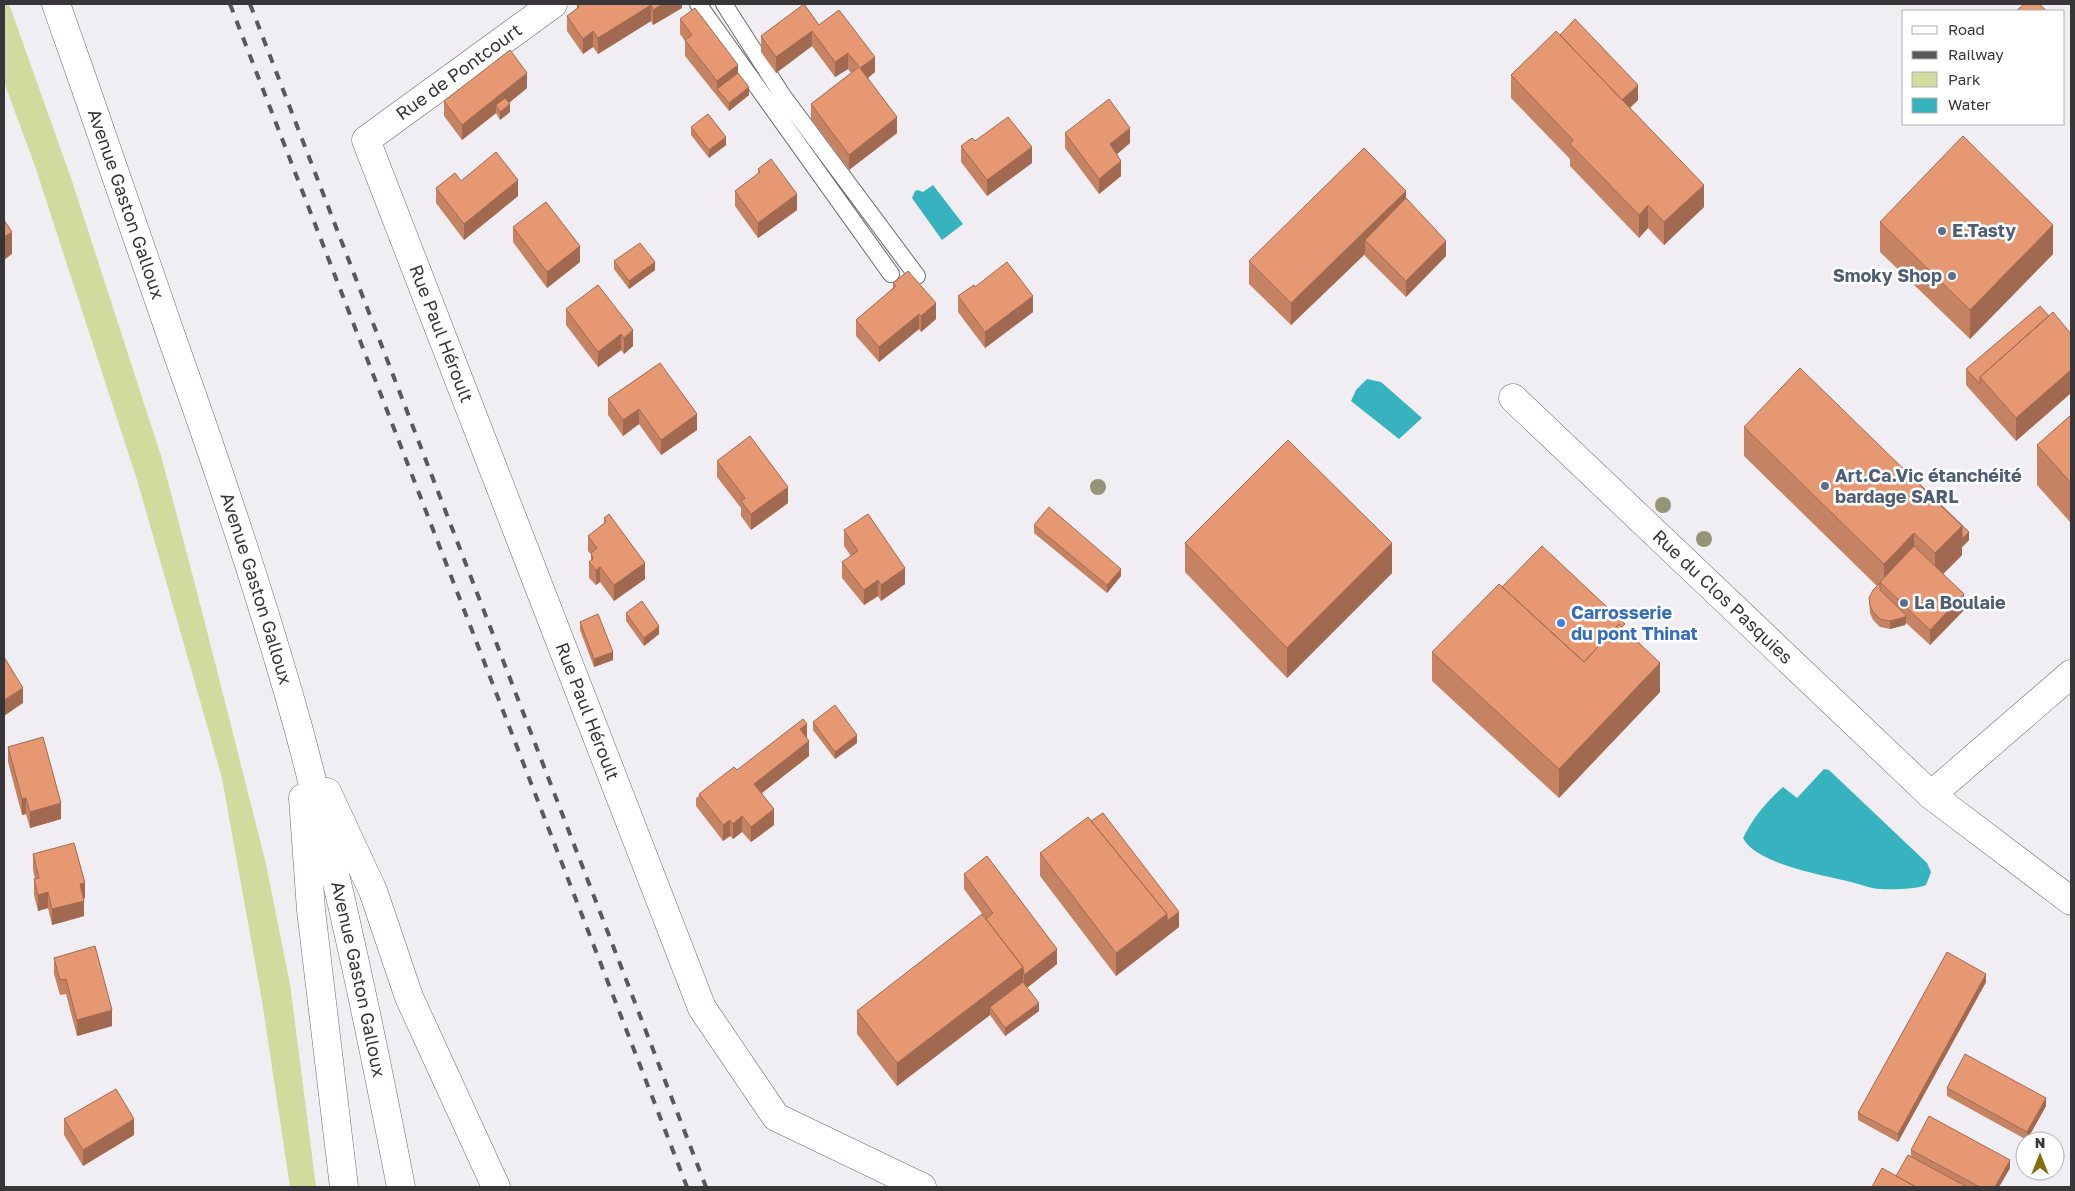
<svg xmlns="http://www.w3.org/2000/svg" width="2075" height="1191" viewBox="0 0 2075 1191" font-family="'Golos Text',sans-serif">
	<style>
		.green { fill: #d1db9d }
		.water { fill: #37b3bf }
		.lines { fill: none; stroke-linecap: round; stroke-linejoin: round }
		.service-casing { stroke: #6d6b70; stroke-width: 18 }
		.minor-casing { stroke: #6d6b70; stroke-width: 29 }
		.primary-casing { stroke: #6d6b70; stroke-width: 29 }
		.service { stroke: #fff; stroke-width: 16 }
		.minor { stroke: #fff; stroke-width: 28 }
		.primary { stroke: #fff; stroke-width: 28 }
		.rail { stroke: #5a585b; stroke-width: 4; stroke-dasharray: 9 9; stroke-linecap: butt }
		.tree { fill: #939576 }
		.wall { fill: #c68363 }
		.shaded-wall { fill: #a16a50 }
		.building { fill: #e69873; stroke: #a16a50 }
		.service-dot { fill: #5c6f8a; stroke: #fff; stroke-width: 2 }
		.shop-dot { fill: #3f7fe0; stroke: #fff; stroke-width: 2 }
		.labels { text-anchor: middle; stroke-width: 5; stroke-linejoin: round; paint-order: stroke }
		.street-label { font-size: 18px; fill: #383639; stroke: #fff }
		.service-label { font-size: 18px; font-weight: bold; fill: #4e5e75; stroke: #fff; text-anchor: start }
		.shop-label { font-size: 18px; font-weight: bold; fill: #366cbe; stroke: #fff; text-anchor: start }
	</style>
	<rect width="100%" height="100%" fill="#f0edf3"/>
	<path class="green" d="M4,4H9L71,178L162,459L204,619L266,864L290,984L316,1187H290L262,1001L222,778L138,483L35,166L4,82Z"/>
	<path class="water" d="M933,185L963,224L942,240L912,198L915,191L918,190L923,192Z
		M1367,379L1381,382L1422,418L1399,439L1351,401L1356,390Z
		M1824,769L1829,770L1927,863L1931,872L1926,885C1918,889 1891,890 1881,889C1871,889 1860,884 1851,882C1823,875 1756,864 1743,838C1752,819 1767,801 1783,787L1797,798Z"/>
	<g class="lines">
		<defs>
			<path id="service" d="M698,4L891,274
				M724,4L783,96L917,276"/>
			<g id="minor">
				<path id="s1" d="M553,4L366,140L702,1008L776,1117L922,1187"/>
				<path id="s2" d="M1513,398L1931,795L2071,901"/>
				<path d="M1931,795L2071,674"/>
			</g>
			<g id="primary">
				<path id="s3" d="M56,4C96,117 135,230 174,344C219,470 262,598 298,727C339,879 371,1033 401,1187"/>
				<path d="M327,792L373,891L409,997L496,1187"/>
				<path d="M303,798L311,910L344,1187"/>
			</g>
		</defs>
		<use href="#service" class="service-casing"/>
		<use href="#minor" class="minor-casing"/>
		<use href="#primary" class="primary-casing"/>
		<use href="#service" class="service"/>
		<use href="#minor" class="minor"/>
		<use href="#primary" class="primary"/>
		<path class="rail" d="M230,4L687,1187
			M250,4L706,1187"/>
	</g>
	<g class="tree">
		<circle cx="1098" cy="487" r="8"/>
		<circle cx="1663" cy="505" r="8"/>
		<circle cx="1704" cy="539" r="8"/>
	</g>
	<path class="wall" d="M577,4H682V8L653,25L651,21L598,54L593,47L583,54L567,31V16L577,9Z
		M680,19L738,73L749,95L729,111L685,56V41L680,34Z
		M819,25L875,72L868,78L897,133L849,170L811,119V104L851,73L848,69L835,77L812,46L776,73L761,52V36Z
		M1560,35L1638,100L1630,108L1704,207L1664,245L1648,228L1639,238L1570,166V159L1511,98V75Z
		M527,88L509,103L510,112L500,120L496,113L462,140L444,116V101Z
		M691,127L726,145L709,158L691,135Z
		M1065,133L1130,143L1117,154L1121,176L1099,194L1065,148Z
		M975,141L1032,163L987,196L961,162V146Z
		M758,169L797,210L758,238L735,206V191L758,174Z
		M461,181L518,196L464,240L436,203V188Z
		M1406,198L1446,256L1406,297L1365,256V254L1291,325L1249,284V261Z
		M1880,222L2053,254L1970,339L1880,252Z
		M513,227L580,262L547,288L513,242Z
		M614,261L655,270L629,289L614,269Z
		M893,283L936,319L921,332L919,329L879,362L856,336V320L893,288Z
		M975,287L1033,312L985,348L958,312V296Z
		M566,309L633,330V346L624,354L621,350L598,367L566,325Z
		M2049,316L2071,334V393L2016,441L1966,385V369Z
		M660,363L697,430L661,455L639,424L623,436L608,415V399Z
		M2071,415L2070,522L2037,485V445Z
		M1744,427L1969,540L1962,547V555L1943,574L1964,610L1930,645L1906,623L1905,625L1890,629L1880,627L1873,620L1870,613L1869,598L1877,586L1744,456Z
		M717,461L788,503L751,530L741,516V508L717,477Z
		M604,518L645,579L614,601L600,582L596,585L589,578V562L591,561V554L588,551V536L604,524Z
		M1034,525L1121,576L1107,593L1034,533Z
		M844,530L905,584L881,601L878,596L864,605L842,578V562L851,556L844,546Z
		M1185,543L1392,573L1287,678L1185,572Z
		M1502,587L1625,629L1660,692L1559,798L1432,681V652Z
		M626,613L659,634L644,646L626,621Z
		M580,622L613,660L594,667L580,630Z
		M2071,709V752L2070,750V710Z
		M813,722L857,743L835,759L813,730Z
		M807,738L809,756L762,793L774,825L751,842L742,832L733,839L730,836L723,841L696,806V798L699,796V794L737,770Z
		M8,747L61,819L30,828L26,814L22,815L8,762Z
		M1040,853L1179,927L1116,976L1040,876Z
		M33,854L85,898H84V916L52,925L48,908L38,911L34,895V879H35L33,870Z
		M964,874L1057,964L1027,988L1039,1011L1005,1036L990,1015L897,1086L857,1034V1011L986,919L964,889Z
		M54,958L112,1026L77,1036L66,994L60,995L54,974Z
		M1986,982L1898,1142L1858,1120V1113Z
		M1947,1088L2046,1106L2027,1140L1947,1096Z
		M64,1119L134,1135L83,1166L64,1135Z
		M1911,1150L2010,1168L1999,1187H1872L1896,1176L1911,1157Z"/>
	<path class="shaded-wall" d="M663,4H682V8L653,25V10Z
		M651,5V21L598,54V38Z
		M593,31V47L583,54V39Z
		M812,31V46L776,73V57Z
		M848,53V69L835,77V62Z
		M875,57V72L860,84V68Z
		M738,65V81L717,89V81Z
		M527,73V88L499,111L496,105V113L462,140V125Z
		M1638,85V100L1618,119V104Z
		M749,87V95L729,111V103Z
		M510,104V112L500,120V112Z
		M897,117V133L849,170V155Z
		M1130,128V143L1110,160V144Z
		M726,137V145L709,158V150Z
		M1032,147V163L987,196V180Z
		M1121,161V176L1099,194V179Z
		M518,180V196L464,240V224Z
		M1704,185V207L1664,245V222Z
		M1406,191V214L1365,240V254L1291,325V303Z
		M797,194V210L758,238V223Z
		M1648,205V228L1639,238V215Z
		M2053,225V254L1970,339V310Z
		M12,232V254L4,260V237Z
		M1446,241V256L1406,297V281Z
		M580,246V262L547,288V272Z
		M655,262V270L629,289V281Z
		M1033,296V312L985,348V332Z
		M936,303V319L921,332V316Z
		M919,314V329L879,362V347Z
		M633,330V346L624,354V338Z
		M621,334V350L598,367V352Z
		M2071,370V393L2016,441V418Z
		M639,409V424L623,436V420Z
		M697,414V430L661,455V440Z
		M2071,481V520L2070,522V482Z
		M788,487V503L751,530V514Z
		M1962,526L1969,532V540L1962,547V555L1935,582V553Z
		M1914,533V562L1884,587V564Z
		M1392,543V573L1287,678V648Z
		M645,563V579L614,601V585Z
		M600,567V582L596,585V570Z
		M905,568V584L881,601V585Z
		M1121,569V576L1107,593V585Z
		M878,580V596L864,605V590Z
		M1964,594V610L1930,645V630Z
		M1906,615V623L1905,625L1890,629V621Z
		M659,626V634L644,646V638Z
		M613,652V660L594,667V659Z
		M1660,663V692L1559,798V769Z
		M23,688V703L4,716V700Z
		M807,724V739L800,729Z
		M857,735V743L835,759V752Z
		M809,741V756L754,799V784Z
		M26,798V814L22,815V799Z
		M61,803V819L30,828V812Z
		M774,809V825L751,842V827Z
		M742,816V832L733,839V824Z
		M730,820V836L723,841V825Z
		M85,883V898L80,900V884Z
		M48,892V908L38,911V895Z
		M84,901V916L52,925V909Z
		M1179,912V927L1116,976V953L1167,914Z
		M1057,949V964L1024,990V975Z
		M1023,967V989L990,1007V1015L897,1086V1063Z
		M1986,974V982L1898,1142V1134Z
		M1039,1003V1011L1005,1036V1028Z
		M112,1010V1026L77,1036V1020Z
		M2046,1098V1106L2027,1140V1132Z
		M134,1119V1135L83,1166V1150Z
		M2010,1160V1168L1999,1187H1995Z"/>
	<path class="building" d="M578,4H663L653,10L651,5L598,38L593,31L583,39L567,16L579,7Z
		M804,4L819,25L839,10L875,57L860,68L897,117L849,155L811,104L859,67L848,53L835,62L812,31L776,57L761,36Z
		M2024,4H2039L2047,11H2016Z
		M695,8L738,65L717,81L685,40L692,35L680,19Z
		M1575,19L1638,85L1622,100L1560,35Z
		M1556,31L1704,185L1664,222L1648,205L1639,215L1570,144L1573,140L1511,75Z
		M510,50L527,73L462,125L444,101Z
		M738,73L749,87L729,103L717,89Z
		M505,98L510,104L500,112L496,105Z
		M1109,99L1130,128L1110,144L1121,161L1099,179L1065,133Z
		M708,114L726,137L709,150L691,127Z
		M1008,117L1032,147L987,180L961,146L972,138L975,141Z
		M1963,136L2053,225L1970,310L1880,222Z
		M1364,148L1406,191L1291,303L1249,261Z
		M496,152L518,180L464,224L436,188L455,173L461,181Z
		M771,159L797,194L758,223L735,191L760,172L758,169Z
		M1406,198L1446,241L1406,281L1365,240Z
		M546,202L580,246L547,272L513,227Z
		M4,220L12,232L4,237Z
		M640,243L655,262L629,281L614,261Z
		M1007,262L1033,296L985,332L958,296L974,285L975,287Z
		M908,271L936,303L921,316L919,314L879,347L856,320L896,286L893,283Z
		M598,285L633,330L624,338L621,334L598,352L566,309Z
		M2040,306L2049,316L1980,377V384L1966,369Z
		M2053,312L2071,334V370L2016,418L1980,377Z
		M660,363L697,414L661,440L639,409L623,420L608,399Z
		M1800,368L1962,526L1935,553L1914,533L1884,564L1744,427Z
		M2071,415V481L2070,482L2037,445Z
		M750,436L788,487L751,514L741,501L745,498L717,461Z
		M1288,440L1392,543L1287,648L1185,543Z
		M1907,472L1969,532L1962,539V526Z
		M1049,507L1121,569L1107,585L1034,525Z
		M609,514L645,563L614,585L600,567L596,570L589,562L593,559L591,553L597,548L588,536L606,522L604,518Z
		M868,514L905,568L881,585L878,580L864,590L842,562L858,551L844,530Z
		M1542,546L1625,624L1622,627L1619,624L1584,662L1502,587Z
		M1914,546L1964,594L1930,630L1880,582Z
		M1880,583V590L1906,615L1905,617L1890,621L1880,619L1873,612L1870,605L1869,598L1873,590Z
		M1499,584L1584,662L1619,624L1660,663L1559,769L1432,652Z
		M642,601L659,626L644,638L626,613Z
		M598,614L613,652L594,659L580,622Z
		M4,657L23,688L4,700Z
		M835,705L857,735L835,752L813,722Z
		M803,719L807,724L800,729L809,741L754,784L774,809L751,827L742,816L733,824L730,820L723,825L699,794L734,767L737,770Z
		M43,737L61,803L30,812L26,798L22,799L8,747Z
		M1103,813L1179,912L1167,921V914L1091,821Z
		M1088,817L1167,914L1116,953L1040,853Z
		M74,843L85,883L80,884L84,901L52,909L48,892L38,895L34,879L39,878L33,854Z
		M987,856L1057,949L1024,975L1023,967L986,919L993,913L964,874Z
		M982,914L1023,967L897,1063L857,1011Z
		M95,946L112,1010L77,1020L66,979L60,980L54,958Z
		M1947,952L1986,974L1898,1134L1858,1113Z
		M1023,982L1039,1003L1005,1028L990,1007Z
		M1965,1054L2046,1098L2027,1132L1947,1088Z
		M116,1089L134,1119L83,1150L64,1119Z
		M1929,1116L2010,1160L1995,1187H1980L1911,1150Z
		M1908,1155L1967,1187H1916L1896,1176Z
		M1882,1168L1916,1187H1872Z"/>
	<g class="service-dot">
		<circle cx="1942" cy="231" r="5"/>
		<circle cx="1952" cy="276" r="5"/>
		<circle cx="1825" cy="486" r="5"/>
		<circle cx="1904" cy="603" r="5"/>
	</g>
	<circle class="shop-dot" cx="1561" cy="623" r="5"/>
	<g class="labels">
		<g class="street-label">
			<text transform="translate(459 72) rotate(-36)" y="6">Rue de Pontcourt</text>
			<text dy="6" stroke="none"><textPath href="#s3" startOffset="212">Avenue Gaston Galloux</textPath></text>
			<text dy="6" stroke="none"><textPath href="#s1" startOffset="439">Rue Paul Héroult</textPath></text>
			<text dy="6" stroke="none"><textPath href="#s3" startOffset="618">Avenue Gaston Galloux</textPath></text>
			<text dy="6" stroke="none"><textPath href="#s2" startOffset="289">Rue du Clos Pasquies</textPath></text>
			<text dy="6" stroke="none"><textPath href="#s1" startOffset="844">Rue Paul Héroult</textPath></text>
			<text dy="6" stroke="none"><textPath href="#s3" startOffset="1022">Avenue Gaston Galloux</textPath></text>
		</g>
		<g class="service-label">
			<text x="1952" y="237">E.Tasty</text>
			<text x="1942" y="282" text-anchor="end">Smoky Shop</text>
			<text x="1835" y="482">Art.Ca.Vic étanchéité<tspan x="1835" dy="21">bardage SARL</tspan></text>
			<text x="1914" y="609">La Boulaie</text>
		</g>
		<g class="shop-label">
			<text x="1571" y="619">Carrosserie<tspan x="1571" dy="21">du pont Thinat</tspan></text>
		</g>
	</g>
	<rect width="2075" height="1191" fill="none" stroke="#383639" stroke-width="10"/>
	<rect x="1902" y="10" width="162" height="115" fill="#ffffff" stroke="#afafb0"/>
	<rect x="1912" y="26" width="25" height="8" fill="#ffffff" stroke="#afafb0"/>
	<text x="1948" y="35" font-size="15" fill="#383639">Road</text>
	<rect x="1912" y="51" width="25" height="8" fill="#5a585b" stroke="#afafb0"/>
	<text x="1948" y="60" font-size="15" fill="#383639">Railway</text>
	<rect x="1912" y="72" width="25" height="15" fill="#d1db9d" stroke="#afafb0"/>
	<text x="1948" y="85" font-size="15" fill="#383639">Park</text>
	<rect x="1912" y="98" width="25" height="15" fill="#37b3bf" stroke="#afafb0"/>
	<text x="1948" y="110" font-size="15" fill="#383639">Water</text>
	<g transform="translate(2040 1156)"><circle r="24" fill="#ffffff" stroke="#afafb0"/>
	<path d="M0-4L9 19L0 12L-9 19Z" fill="#856e0c"/>
	<text y="-8" font-size="14" font-weight="bold" text-anchor="middle" fill="#383639">N</text>
	</g>
</svg>
